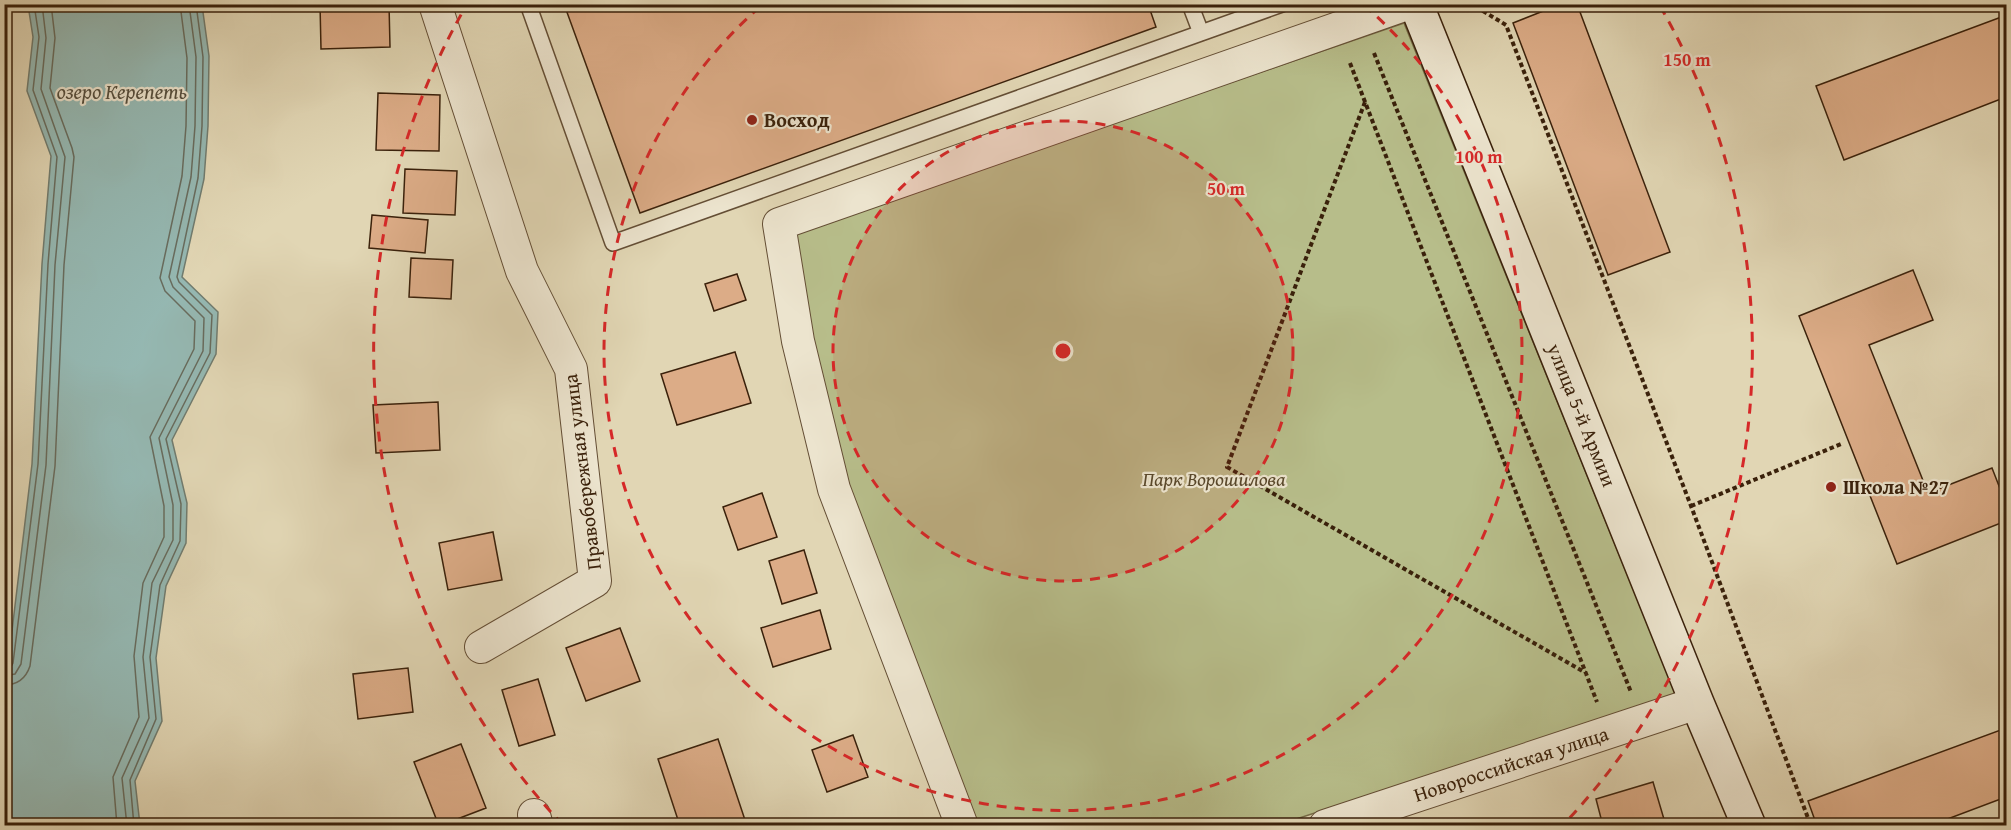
<svg xmlns="http://www.w3.org/2000/svg" width="2011" height="830" viewBox="0 0 2011 830" font-family="'Gentium Book Plus',serif">
	<style>
		.green { fill: #b7bd8a; stroke: #786f4a; stroke-width: 1.5 }
		.water { fill: #95b8b2; stroke: #717c6f; stroke-width: 1.5 }
		.lines { fill: none; stroke-linecap: round; stroke-linejoin: round }
		.shore { stroke: #686c5e; stroke-width: 1.5 }
		.building { fill: #dcac87; stroke: #3a210b; stroke-width: 1.5 }
		.lane-casing { stroke: #644e35; stroke-width: 18 }
		.street-casing { stroke: #644e35; stroke-width: 34 }
		.secondary-casing { stroke: #3a210b; stroke-width: 36 }
		.path { stroke: #3a210b; stroke-width: 4; stroke-dasharray: 4.5 3; stroke-linecap: butt }
		.lane { stroke: #ece4ce; stroke-width: 15 }
		.street { stroke: #ece4ce; stroke-width: 32 }
		.secondary { stroke: #ece4ce; stroke-width: 33 }
		.ring { fill: none; stroke: #d62828; stroke-width: 3; stroke-dasharray: 10 8 }
		.poi-dot { fill: #8f2418; stroke: #ece4ce; stroke-width: 2 }
		.labels { text-anchor: middle; stroke-width: 4.5; stroke-linejoin: round; paint-order: stroke }
		.poi-label { font-size: 20px; font-weight: bold; fill: #3a210b; stroke: #ece4ce; text-anchor: start }
		.street-label { font-size: 20px; fill: #3a210b; stroke: #ece4ce }
		.park-label { font-size: 20px; font-style: italic; fill: #59482b; stroke: #ece4ce }
		.water-label { font-size: 21px; font-style: italic; fill: #554e3d; stroke: #ece4ce }
		.centre { fill: #d62828; stroke: #ece4ce; stroke-width: 3 }
		.ring-label { font-size: 18px; text-anchor: middle; font-weight: bold; fill: #d62828; stroke: #ece4ce; stroke-width: 4.5; stroke-linejoin: round; paint-order: stroke }
	</style>
	<rect width="100%" height="100%" fill="#e1d6b4"/>
	<filter id="stains"><feTurbulence type="fractalNoise" baseFrequency=".00333" numOctaves="4"/><feColorMatrix values="0 0 0 0 .2 0 0 0 0 .09 0 0 0 0 .02 0 0 0 .5 -.17"/></filter>
	<radialGradient id="worn" r=".72"><stop offset=".6" stop-color="#630" stop-opacity="0"/><stop offset="1" stop-color="#630" stop-opacity=".3"/></radialGradient>
	<path class="green" d="M1404,23L1676,695L1278,825H974L847,488L812,334L792,233Z"/>
	<path class="water" d="M28,5H202L209,56L208,126L204,179L182,277L218,312L216,354L172,440L187,503L186,543L166,586L156,658L162,721L135,781L140,825H5V689L32,464L42,264L51,156L27,91L33,37Z"/>
	<g class="lines">
		<path class="shore" d="M4,669L10,668L13,663L38,464L48,264L57,157L33,90L39,37L34,4
			M4,676L15,674L21,664L46,465L55,265L65,157L41,89L46,38L42,4
			M4,685C18,685 26,678 30,666L55,466L64,265L74,157L72,148L50,88L55,38L51,4
			M117,826L113,777L139,717L134,656L143,583L164,537V506L150,437L194,349L195,321L165,291L160,278L182,176L186,126L187,58L180,4
			M127,826L122,778L149,718L143,657L152,583L173,540V505L159,438L203,351L204,318L173,287L169,277L191,177L195,126L196,57L189,4
			M134,826L130,780L156,719L150,657L160,585L180,541L181,504L166,439L210,353L212,315L179,282L177,277L198,178L202,126L203,57L196,4"/>
	</g>
	<path class="building" d="M320,4H389L390,47L321,49Z
		M564,4H1148L1156,27L640,213Z
		M1561,4H1577L1670,252L1608,275L1513,23Z
		M2004,16L2006,22V97L1844,160L1816,86Z
		M378,93L440,95L439,151L376,150Z
		M405,169L457,171L455,215L403,213Z
		M372,215L428,220L425,253L369,248Z
		M411,258L453,260L451,299L409,297Z
		M1913,270L1933,320L1869,345L1928,493L1992,468L2006,504V521L1897,564L1799,316Z
		M737,274L746,300L714,311L705,284Z
		M735,352L751,403L677,425L661,374Z
		M438,402L440,450L376,453L373,405Z
		M762,493L777,537L738,550L723,507Z
		M493,532L502,580L448,590L439,543Z
		M804,550L817,593L782,604L769,561Z
		M820,610L831,649L773,667L761,628Z
		M620,628L640,681L586,701L566,648Z
		M408,668L413,712L358,719L353,674Z
		M538,679L555,735L519,746L502,690Z
		M2006,728V797L1929,826H1817L1808,801Z
		M853,735L868,777L827,792L812,750Z
		M718,739L747,826H680L658,759Z
		M461,744L486,808L439,826L414,762Z
		M1653,782L1666,826H1603L1596,799Z"/>
	<g class="lines">
		<defs>
			<path id="lane" d="M528,4L613,243L1201,33
				M1190,4L1201,33L1282,4"/>
			<path id="street" d="M435,4L522,271L571,369L595,581L481,647
				M534,815L537,826
				M962,826L834,489L798,341L779,224L1407,4
				M1325,826L1697,703"/>
			<path id="secondary" d="M1416,4L1697,703L1749,826"/>
		</defs>
		<use href="#lane" class="lane-casing"/>
		<use href="#street" class="street-casing"/>
		<use href="#secondary" class="secondary-casing"/>
		<path class="path" d="M1480,4L1483,11L1506,25L1691,506L1811,826
			M1374,53L1631,692
			M1350,63L1597,702
			M1365,102L1227,467L1586,673
			M1691,506L1841,444"/>
		<use href="#lane" class="lane"/>
		<use href="#street" class="street"/>
		<use href="#secondary" class="secondary"/>
	</g>
	<circle cx="1063" cy="351" r="230" fill="#d62828" fill-opacity=".12"/>
	<g class="ring">
		<circle cx="1063" cy="351" r="230"/>
		<path d="M1364 5A459 459 0 1 1 762 5"/>
		<path d="M563 825A689 689 0 0 1 466 6M1660 6A689 689 0 0 1 1563 825"/>
	</g>
	<g class="poi-dot">
		<circle cx="752" cy="120" r="6"/>
		<circle cx="1831" cy="487" r="6"/>
	</g>
	<g class="labels">
		<g class="poi-label">
			<text x="764" y="127">Восход</text>
			<text x="1843" y="494">Школа №27</text>
		</g>
		<g class="street-label">
			<text transform="translate(1582 415) rotate(68)" y="7">улица 5-й Армии</text>
			<text transform="translate(582 472) rotate(-97)" y="7">Правобережная улица</text>
			<text transform="translate(1511 764) rotate(-18)" y="7">Новороссийская улица</text>
		</g>
		<g class="park-label">
			<text x="1214" y="486">Парк Ворошилова</text>
		</g>
		<g class="water-label">
			<text x="122" y="99">озеро Керепеть</text>
		</g>
	</g>
	<circle cx="1063" cy="351" r="9" class="centre"/>
	<g class="ring-label">
		<text x="1687" y="66">150 m</text>
		<text x="1479" y="163">100 m</text>
		<text x="1226" y="195">50 m</text>
	</g>
	<rect width="2011" height="830" fill="none" stroke="#e1d6b4" stroke-width="24"/>
	<rect x="6" y="6" width="1999" height="818" fill="none" stroke="#3a210b" stroke-width="3"/>
	<rect x="12" y="12" width="1987" height="806" fill="none" stroke="#3a210b" stroke-width="1.5"/>
	<rect width="100%" height="100%" filter="url(#stains)"/>
	<rect width="100%" height="100%" fill="url(#worn)"/>
</svg>
